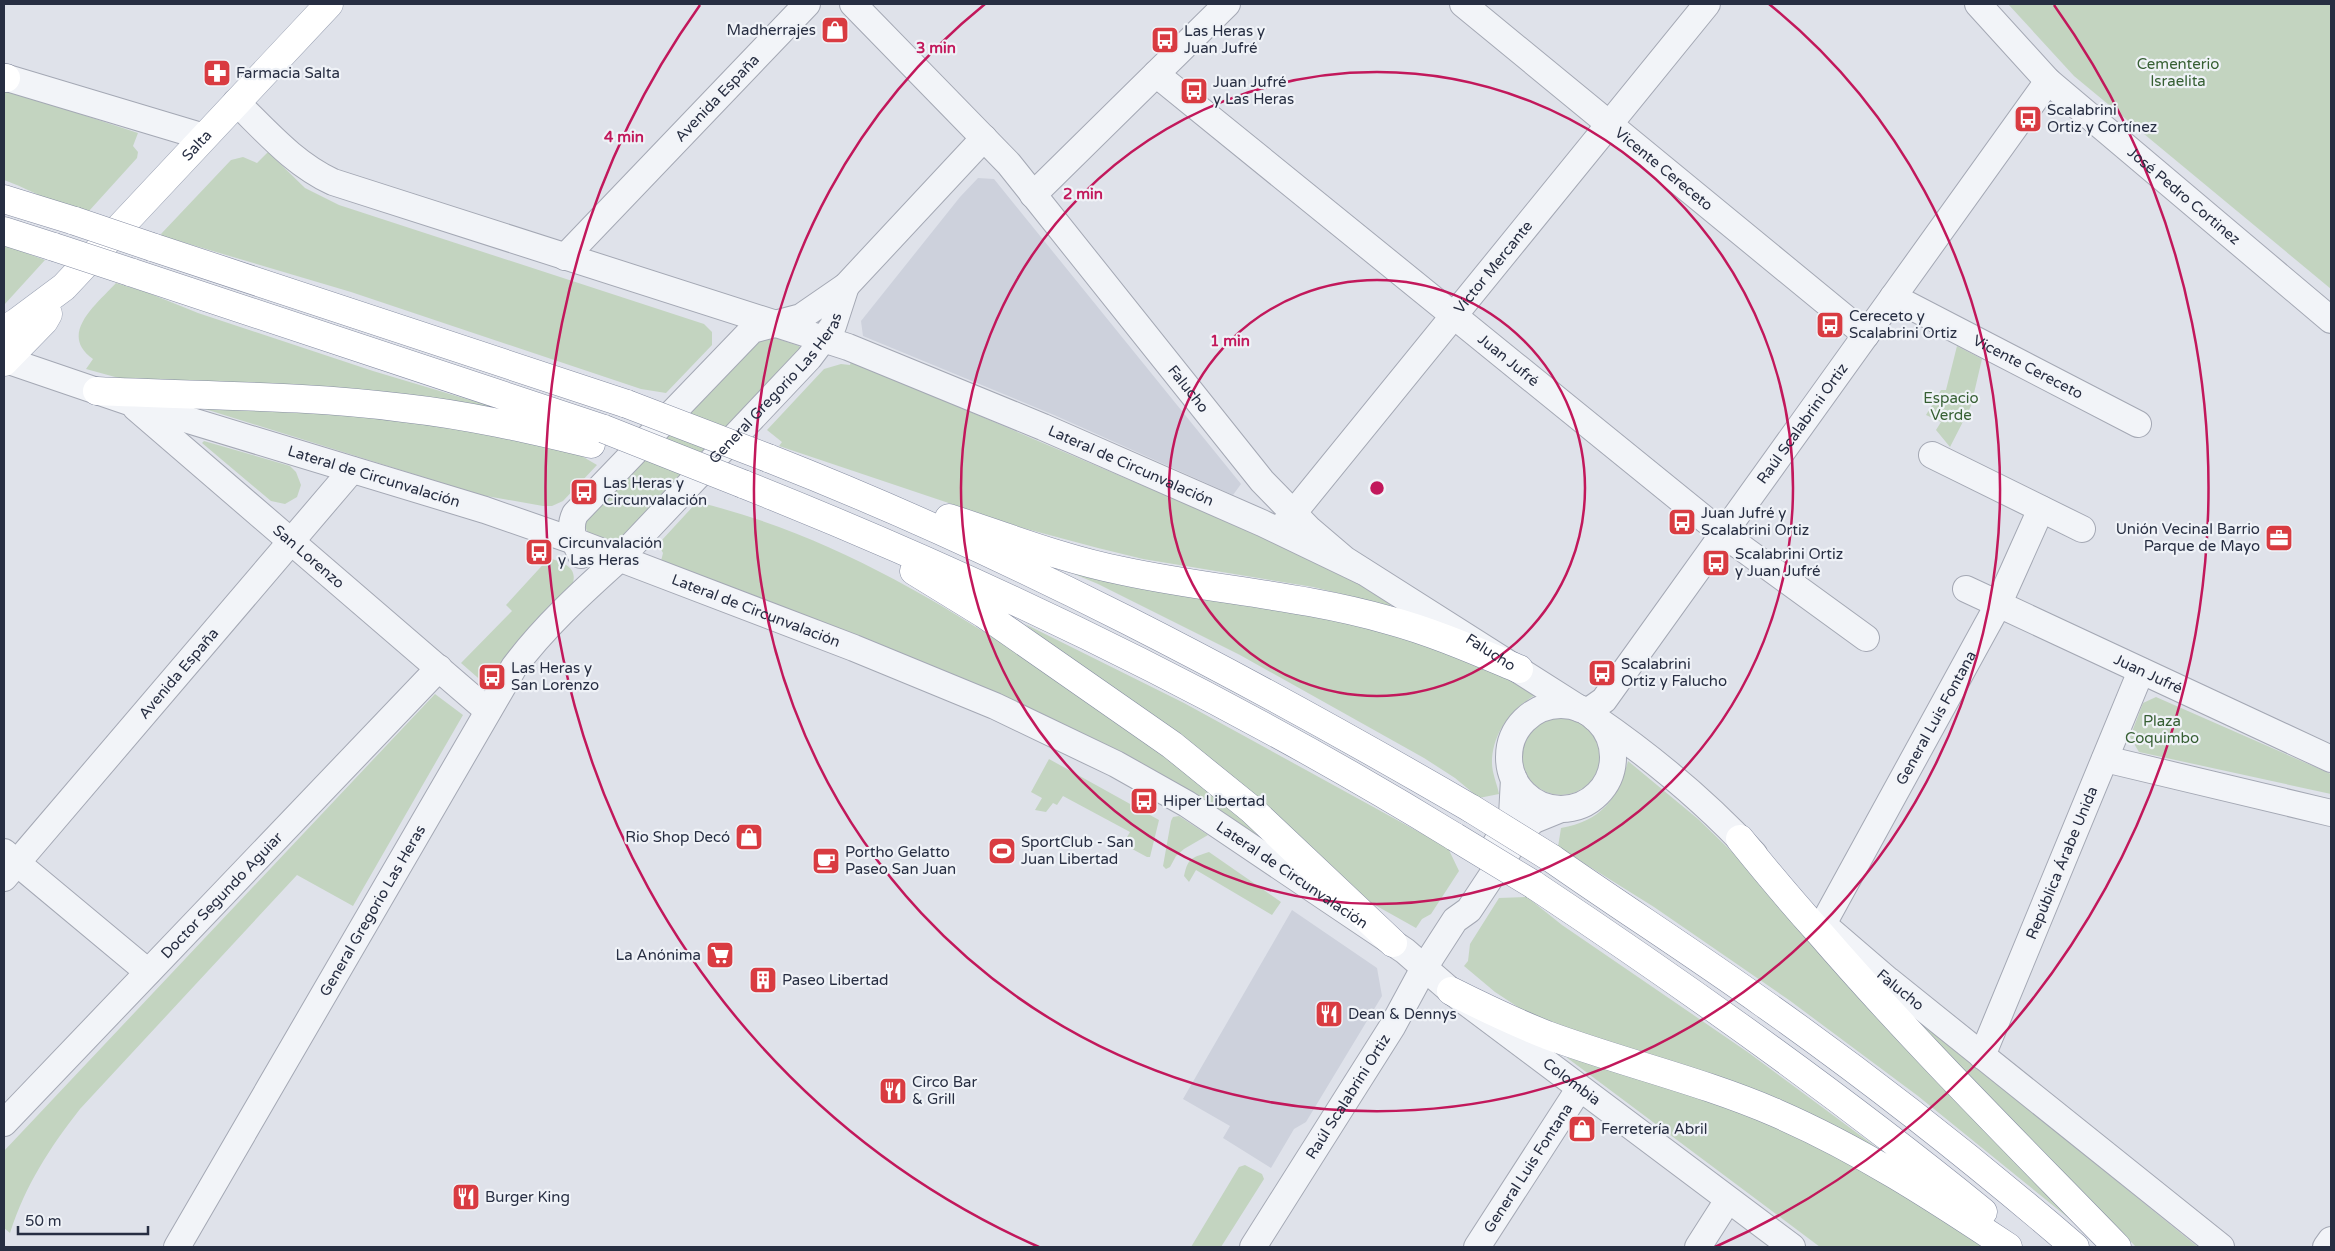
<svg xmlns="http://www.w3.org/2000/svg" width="2335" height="1251" viewBox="0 0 2335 1251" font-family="'Varela Round',sans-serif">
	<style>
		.built { fill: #cdd1dc }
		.green { fill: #c3d4c0 }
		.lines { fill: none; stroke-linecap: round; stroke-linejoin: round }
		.minor-casing { stroke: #a4a8b4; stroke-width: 28 }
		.major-casing { stroke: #9ea5b6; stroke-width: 29 }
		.highway-casing { stroke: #868da2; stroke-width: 29 }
		.minor { stroke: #f2f4f8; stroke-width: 26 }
		.major { stroke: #fff; stroke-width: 28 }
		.highway { stroke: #fff; stroke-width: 28 }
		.highway-bridge-casing { stroke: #868da2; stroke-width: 29; stroke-linecap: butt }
		.highway-bridge { stroke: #fff; stroke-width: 28 }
		.ring { fill: none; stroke: #c2185b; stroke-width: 2.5 }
		.labels { text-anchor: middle; stroke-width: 4.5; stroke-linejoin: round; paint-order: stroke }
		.poi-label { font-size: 15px; fill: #272e42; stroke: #eff2f7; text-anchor: start }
		.park-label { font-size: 15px; fill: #365f33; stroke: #eff2f7 }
		.street-label { font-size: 15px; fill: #272e42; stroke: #eff2f7 }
		.centre { fill: #c2185b; stroke: #eff2f7; stroke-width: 2.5 }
		.ring-label { font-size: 15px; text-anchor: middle; font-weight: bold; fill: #c2185b; stroke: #eff2f7; stroke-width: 4.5; stroke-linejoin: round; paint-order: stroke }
	</style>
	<rect width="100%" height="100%" fill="#dfe2ea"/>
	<path class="built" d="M978,178L994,179L1211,447L1241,484L1233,495L1054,415L863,336L861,321L960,197Z
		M1292,910L1377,968L1382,996L1306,1122L1294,1129L1271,1168L1223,1138L1230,1126L1183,1099Z"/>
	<path class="green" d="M2008,4H2331V289L2074,76Z
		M4,89L138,133L133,146L138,152L137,158L89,211C65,211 28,188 4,180Z
		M268,152L305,188L339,205L704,324L712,332V345L666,393L641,389L351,292L162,236L161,234L231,160L243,157L257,163Z
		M4,245L45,260L4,305Z
		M116,283L146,292L198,313L373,371L520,415L126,380L86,369L93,359C57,334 98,303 116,283Z
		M766,335L799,346L801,349L616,544L588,533L584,524L586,517L759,336Z
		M1957,346L1982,359L1971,406L1950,447L1936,430L1941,422L1926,415L1941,390H1946Z
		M851,361L1268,539L1353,580L1392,603L1390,606L1313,587L1143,559L1098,548L1023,528L779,446L782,442L767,430L824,369L841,364L850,365Z
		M206,404L251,405L426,423L497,436L580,455L597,465L563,501L552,506H543L481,495L205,409Z
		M204,441L290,466L296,472L301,485L297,497L285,504L271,501L202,443Z
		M697,502C823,532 936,598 1042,670C1078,695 1116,719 1151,744C1202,781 1250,823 1299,863L1199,799L660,565L663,553L659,546L662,540Z
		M1029,555L1307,608L1471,658L1537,694C1512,708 1492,733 1492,763C1492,773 1497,784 1499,794L1479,798L1455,778L1424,758L1240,655L1098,584Z
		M549,558C564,563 579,567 572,586L520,640L485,684L461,663L512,611L506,605Z
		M1025,624L1184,703L1448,848L1459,871L1431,914L1422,919L1416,928L1366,900Z
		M435,694L463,715L353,906L297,875L80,1109C49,1149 26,1184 10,1233L4,1228V1151Z
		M2156,697L2331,774V794L2139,752L2130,737L2143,703Z
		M1522 756a39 39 0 1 1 78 0a39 39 0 1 1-78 0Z
		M1049,759L1159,820L1150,857H1147L1123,844L1130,832L1063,796L1057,805L1053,803L1046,812L1035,810L1042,798L1031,792Z
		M1628,761L1698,819L1754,873L2092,1237L1918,1096L1789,1000L1654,907L1558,847L1561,828C1601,821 1618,799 1628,761Z
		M1179,816L1208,835L1184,849L1176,856L1170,867L1166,869L1163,866L1171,821L1173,817Z
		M1209,852L1281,902L1272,915L1196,870L1189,882L1184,876C1188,858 1191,858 1209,852Z
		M1527,897L1562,925L1749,1053L1903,1167L1524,1011L1495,992L1464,966L1468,961L1470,944L1499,898Z
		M1907,1011L2198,1247H2136Z
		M1566,1057L1725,1106L1794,1134L1889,1185L1984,1247H1820Z
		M1245,1165L1262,1174L1264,1179L1221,1247H1191L1239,1167Z"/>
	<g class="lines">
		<defs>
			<g id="minor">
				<path id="s1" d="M853,4L1009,164L1262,481L1310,530L1344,559L1580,709"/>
				<path id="s2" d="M1463,4L1866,335"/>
				<path id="s3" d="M1978,4L2048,81L2331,320"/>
				<path id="s4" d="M1156,74L1723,534L1866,638"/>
				<path d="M4,77L204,137"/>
				<path id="s5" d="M236,102C267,132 294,164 333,182L848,347L1043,427L1262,523L1362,571"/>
				<path d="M1033,195L1227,4"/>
				<path id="s6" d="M565,257L807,4"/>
				<path id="s7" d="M1893,297L2138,424"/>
				<path id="s8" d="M6,360L129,402L485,510L574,541L854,648L995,706L1116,764L1187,804L1405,951L1451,991L1792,1247"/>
				<path id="s9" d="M136,408L488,711"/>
				<path d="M1932,455L2082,529"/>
				<path id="s10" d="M1282,527L1707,4"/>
				<path d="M581,555C574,541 568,529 575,514L752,330L801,317L846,286L984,138"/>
				<path id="s11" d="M1966,589L2331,759"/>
				<circle cx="1561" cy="757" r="52"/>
				<path id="s12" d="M1587,712L1604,700L2048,81"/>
				<path d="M1595,718C1653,758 1706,802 1754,854"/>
				<path d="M2105,759L2331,813"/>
				<path d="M1495,845L1512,816L1514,779"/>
				<path d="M4,852L148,972"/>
				<path id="s13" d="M4,878L352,470"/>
				<path id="s14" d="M1823,924L1998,605L2041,509"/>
				<path id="s15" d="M1831,931L1888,980L2221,1247"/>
				<path id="s16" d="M1982,1056L2141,671"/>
				<path id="s17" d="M4,1123L439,668"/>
				<path id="s18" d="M177,1247L514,667C544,627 581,593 619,559L809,358L833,326L846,286"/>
				<path id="s19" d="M1253,1247L1392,1027L1424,968L1455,920L1469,910L1522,830L1534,820L1561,809"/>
				<path id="s20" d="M1477,1247L1579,1089"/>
				<path d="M1698,1247L1728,1200"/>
				<path d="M2326,1247L2331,1240"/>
			</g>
			<g id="major">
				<path id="s21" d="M4,330L17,322L64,287L329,4"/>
				<path d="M4,362L44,321L48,314"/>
			</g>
			<path id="highway" d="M4,78H6
				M4,199L75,221
				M4,231L54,247
				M152,247L627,404
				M130,272L604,429
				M97,391C199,396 304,395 404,408C468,415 529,429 591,444
				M768,458C1013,554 1245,677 1472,809
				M743,484C989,582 1229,698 1455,837
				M949,518C1007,537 1063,559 1123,571C1211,590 1301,595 1388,620C1433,632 1476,651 1519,669
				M914,571L984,614L1172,745L1251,809L1393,943
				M1740,839C1765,870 1791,901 1818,931C1913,1041 2016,1143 2117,1247
				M1551,858C1621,907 1693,953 1763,1003C1871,1079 1975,1161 2075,1247
				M1534,885C1689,988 1839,1095 1983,1212
				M1451,991C1483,1007 1514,1022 1547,1035C1623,1063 1702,1081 1776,1113C1859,1149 1933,1197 2008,1247"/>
		</defs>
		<use href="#minor" class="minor-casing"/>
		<use href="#major" class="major-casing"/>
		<use href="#highway" class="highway-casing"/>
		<use href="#minor" class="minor"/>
		<use href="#major" class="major"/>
		<use href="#highway" class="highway"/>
		<defs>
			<path id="highway-bridge" d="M75,221L152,247
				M54,247L130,272
				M627,404L768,458
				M604,429L743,484
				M1472,809L1551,858
				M1455,837L1534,885"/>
		</defs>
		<use href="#highway-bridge" class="highway-bridge-casing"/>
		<use href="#highway-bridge" class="highway-bridge"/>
	</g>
	<g class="ring">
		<circle cx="1377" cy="488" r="208"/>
		<circle cx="1377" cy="488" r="416"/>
		<path d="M1769 4A623 623 0 1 1 985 4"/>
		<path d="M1039 1247A831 831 0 0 1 700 5M2054 5A831 831 0 0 1 1715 1247"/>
	</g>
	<defs>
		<symbol id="shop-square" viewBox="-11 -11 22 22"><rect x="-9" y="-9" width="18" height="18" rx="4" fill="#d93b41" stroke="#eff2f7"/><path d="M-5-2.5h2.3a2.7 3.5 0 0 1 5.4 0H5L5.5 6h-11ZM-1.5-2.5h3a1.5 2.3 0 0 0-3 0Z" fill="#fff"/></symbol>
		<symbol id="bus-square" viewBox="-11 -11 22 22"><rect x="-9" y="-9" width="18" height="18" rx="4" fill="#d93b41" stroke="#eff2f7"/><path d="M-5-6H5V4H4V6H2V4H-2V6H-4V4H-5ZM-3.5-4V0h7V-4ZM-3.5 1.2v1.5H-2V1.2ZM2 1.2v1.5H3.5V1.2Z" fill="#fff"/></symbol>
		<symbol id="pharmacy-square" viewBox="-11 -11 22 22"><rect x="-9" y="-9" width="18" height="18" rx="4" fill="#d93b41" stroke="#eff2f7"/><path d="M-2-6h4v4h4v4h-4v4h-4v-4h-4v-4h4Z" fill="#fff"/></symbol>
		<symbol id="office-square" viewBox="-11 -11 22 22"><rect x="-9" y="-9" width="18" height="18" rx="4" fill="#d93b41" stroke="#eff2f7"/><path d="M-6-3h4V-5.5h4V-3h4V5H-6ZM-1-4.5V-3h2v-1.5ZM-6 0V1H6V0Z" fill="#fff"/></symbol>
		<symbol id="stadium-square" viewBox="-11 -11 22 22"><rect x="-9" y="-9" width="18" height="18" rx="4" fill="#d93b41" stroke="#eff2f7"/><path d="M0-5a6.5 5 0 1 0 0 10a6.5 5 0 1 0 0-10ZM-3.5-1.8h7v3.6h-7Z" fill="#fff"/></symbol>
		<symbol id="cafe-square" viewBox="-11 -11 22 22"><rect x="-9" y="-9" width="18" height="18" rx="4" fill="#d93b41" stroke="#eff2f7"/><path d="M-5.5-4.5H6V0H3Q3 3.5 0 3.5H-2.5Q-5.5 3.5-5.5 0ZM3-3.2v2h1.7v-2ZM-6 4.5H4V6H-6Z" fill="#fff"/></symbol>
		<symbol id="supermarket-square" viewBox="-11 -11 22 22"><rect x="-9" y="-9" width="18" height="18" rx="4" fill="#d93b41" stroke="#eff2f7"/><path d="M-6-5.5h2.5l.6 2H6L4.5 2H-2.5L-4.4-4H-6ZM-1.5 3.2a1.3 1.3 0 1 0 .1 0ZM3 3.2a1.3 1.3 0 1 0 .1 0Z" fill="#fff"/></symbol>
		<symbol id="building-square" viewBox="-11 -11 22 22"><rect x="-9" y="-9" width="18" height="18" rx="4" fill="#d93b41" stroke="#eff2f7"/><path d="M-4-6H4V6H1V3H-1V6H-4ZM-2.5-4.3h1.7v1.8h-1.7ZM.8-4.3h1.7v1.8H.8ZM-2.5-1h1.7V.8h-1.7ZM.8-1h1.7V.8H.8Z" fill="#fff"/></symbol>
		<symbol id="restaurant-square" viewBox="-11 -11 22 22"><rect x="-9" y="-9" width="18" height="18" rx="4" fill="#d93b41" stroke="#eff2f7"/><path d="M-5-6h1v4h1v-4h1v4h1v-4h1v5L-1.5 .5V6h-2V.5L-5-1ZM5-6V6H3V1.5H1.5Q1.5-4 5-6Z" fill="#fff"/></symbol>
	</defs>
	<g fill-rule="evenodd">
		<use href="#shop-square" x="819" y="14" width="32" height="32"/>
		<use href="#bus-square" x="1149" y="24" width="32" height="32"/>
		<use href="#pharmacy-square" x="201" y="57" width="32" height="32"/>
		<use href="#bus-square" x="1178" y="75" width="32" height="32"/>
		<use href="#bus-square" x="2012" y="103" width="32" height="32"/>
		<use href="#bus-square" x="1814" y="309" width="32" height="32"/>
		<use href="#bus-square" x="568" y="476" width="32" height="32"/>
		<use href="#bus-square" x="1666" y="506" width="32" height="32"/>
		<use href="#office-square" x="2263" y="522" width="32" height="32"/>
		<use href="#bus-square" x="523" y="536" width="32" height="32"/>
		<use href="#bus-square" x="1700" y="547" width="32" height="32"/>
		<use href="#bus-square" x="1586" y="657" width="32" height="32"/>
		<use href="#bus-square" x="476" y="661" width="32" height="32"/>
		<use href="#bus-square" x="1128" y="785" width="32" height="32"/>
		<use href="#shop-square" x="733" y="821" width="32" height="32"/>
		<use href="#stadium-square" x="986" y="835" width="32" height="32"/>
		<use href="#cafe-square" x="810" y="845" width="32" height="32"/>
		<use href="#supermarket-square" x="704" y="939" width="32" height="32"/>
		<use href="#building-square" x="747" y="964" width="32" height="32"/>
		<use href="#restaurant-square" x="1313" y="998" width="32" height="32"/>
		<use href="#restaurant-square" x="877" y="1075" width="32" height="32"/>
		<use href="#shop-square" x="1566" y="1113" width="32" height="32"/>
		<use href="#restaurant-square" x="450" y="1181" width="32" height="32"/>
	</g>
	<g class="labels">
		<g class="poi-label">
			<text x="816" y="35" text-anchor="end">Madherrajes</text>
			<text x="1184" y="36">Las Heras y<tspan x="1184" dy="17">Juan Jufré</tspan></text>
			<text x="236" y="78">Farmacia Salta</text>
			<text x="1213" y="87">Juan Jufré<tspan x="1213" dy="17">y Las Heras</tspan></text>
			<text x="2047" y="115">Scalabrini<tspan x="2047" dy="17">Ortiz y Cortínez</tspan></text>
			<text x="1849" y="321">Cereceto y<tspan x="1849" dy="17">Scalabrini Ortiz</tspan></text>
			<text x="603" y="488">Las Heras y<tspan x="603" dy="17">Circunvalación</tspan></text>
			<text x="1701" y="518">Juan Jufré y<tspan x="1701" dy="17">Scalabrini Ortiz</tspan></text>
			<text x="2260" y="534" text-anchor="end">Unión Vecinal Barrio<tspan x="2260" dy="17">Parque de Mayo</tspan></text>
			<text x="558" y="548">Circunvalación<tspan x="558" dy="17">y Las Heras</tspan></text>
			<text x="1735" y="559">Scalabrini Ortiz<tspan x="1735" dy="17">y Juan Jufré</tspan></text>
			<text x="1621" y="669">Scalabrini<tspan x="1621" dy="17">Ortiz y Falucho</tspan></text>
			<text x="511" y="673">Las Heras y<tspan x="511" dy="17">San Lorenzo</tspan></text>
			<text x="1163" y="806">Hiper Libertad</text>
			<text x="730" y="842" text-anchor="end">Rio Shop Decó</text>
			<text x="1021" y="847">SportClub - San<tspan x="1021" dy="17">Juan Libertad</tspan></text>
			<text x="845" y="857">Portho Gelatto<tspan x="845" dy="17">Paseo San Juan</tspan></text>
			<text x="701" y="960" text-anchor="end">La Anónima</text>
			<text x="782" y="985">Paseo Libertad</text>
			<text x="1348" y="1019">Dean &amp; Dennys</text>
			<text x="912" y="1087">Circo Bar<tspan x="912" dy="17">&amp; Grill</tspan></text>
			<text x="1601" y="1134">Ferretería Abril</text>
			<text x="485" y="1202">Burger King</text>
		</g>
		<g class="park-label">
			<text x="2178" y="69">Cementerio<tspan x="2178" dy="17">Israelita</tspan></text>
			<text x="1951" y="403">Espacio<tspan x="1951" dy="17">Verde</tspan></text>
			<text x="2162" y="726">Plaza<tspan x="2162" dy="17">Coquimbo</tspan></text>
		</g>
		<g class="street-label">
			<text dy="5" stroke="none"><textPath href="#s6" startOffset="220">Avenida España</textPath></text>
			<text dy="5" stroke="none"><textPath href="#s21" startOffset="268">Salta</textPath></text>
			<text dy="5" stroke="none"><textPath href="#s2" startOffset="260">Vicente Cereceto</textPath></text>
			<text dy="5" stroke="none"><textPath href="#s3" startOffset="282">José Pedro Cortinez</textPath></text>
			<text dy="5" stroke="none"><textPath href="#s10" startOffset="335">Víctor Mercante</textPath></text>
			<text dy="5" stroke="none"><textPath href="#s4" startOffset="454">Juan Jufré</textPath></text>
			<text dy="5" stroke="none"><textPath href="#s7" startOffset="152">Vicente Cereceto</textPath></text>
			<text dy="5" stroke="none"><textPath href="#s18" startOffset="1054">General Gregorio Las Heras</textPath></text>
			<text dy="5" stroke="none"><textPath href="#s1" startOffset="511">Falucho</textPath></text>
			<text dy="5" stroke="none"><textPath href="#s12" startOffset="361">Raúl Scalabrini Ortiz</textPath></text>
			<text dy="5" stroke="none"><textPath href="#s5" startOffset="974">Lateral de Circunvalación</textPath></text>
			<text dy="5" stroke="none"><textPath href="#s8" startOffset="386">Lateral de Circunvalación</textPath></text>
			<text dy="5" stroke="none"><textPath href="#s9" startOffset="228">San Lorenzo</textPath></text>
			<text dy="5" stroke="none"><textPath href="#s8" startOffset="791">Lateral de Circunvalación</textPath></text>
			<text dy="5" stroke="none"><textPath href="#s1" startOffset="916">Falucho</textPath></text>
			<text dy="5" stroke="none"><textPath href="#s13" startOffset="269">Avenida España</textPath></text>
			<text dy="5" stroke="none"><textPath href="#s11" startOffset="201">Juan Jufré</textPath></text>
			<text dy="5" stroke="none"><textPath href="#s14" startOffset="235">General Luis Fontana</textPath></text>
			<text dy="5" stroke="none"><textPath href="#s16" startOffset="209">República Árabe Unida</textPath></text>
			<text dy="5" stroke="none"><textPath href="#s8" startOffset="1391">Lateral de Circunvalación</textPath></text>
			<text dy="5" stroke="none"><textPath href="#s17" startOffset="315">Doctor Segundo Aguiar</textPath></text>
			<text dy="5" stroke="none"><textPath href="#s18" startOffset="389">General Gregorio Las Heras</textPath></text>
			<text dy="5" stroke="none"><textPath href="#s15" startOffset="91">Falucho</textPath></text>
			<text dy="5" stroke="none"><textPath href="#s8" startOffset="1739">Colombia</textPath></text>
			<text dy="5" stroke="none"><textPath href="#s19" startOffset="178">Raúl Scalabrini Ortiz</textPath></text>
			<text dy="5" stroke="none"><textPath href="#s20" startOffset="94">General Luis Fontana</textPath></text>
		</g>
	</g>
	<circle cx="1377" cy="488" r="8" class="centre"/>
	<g class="ring-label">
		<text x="936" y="53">3 min</text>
		<text x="624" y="142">4 min</text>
		<text x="1083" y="199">2 min</text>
		<text x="1230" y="346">1 min</text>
	</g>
	<rect width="2335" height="1251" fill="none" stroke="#272e42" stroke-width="10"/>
	<path d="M18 1226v8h130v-8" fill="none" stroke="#272e42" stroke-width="2.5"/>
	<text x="25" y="1226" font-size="15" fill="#272e42" stroke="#eff2f7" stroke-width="4" paint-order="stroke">50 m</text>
</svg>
